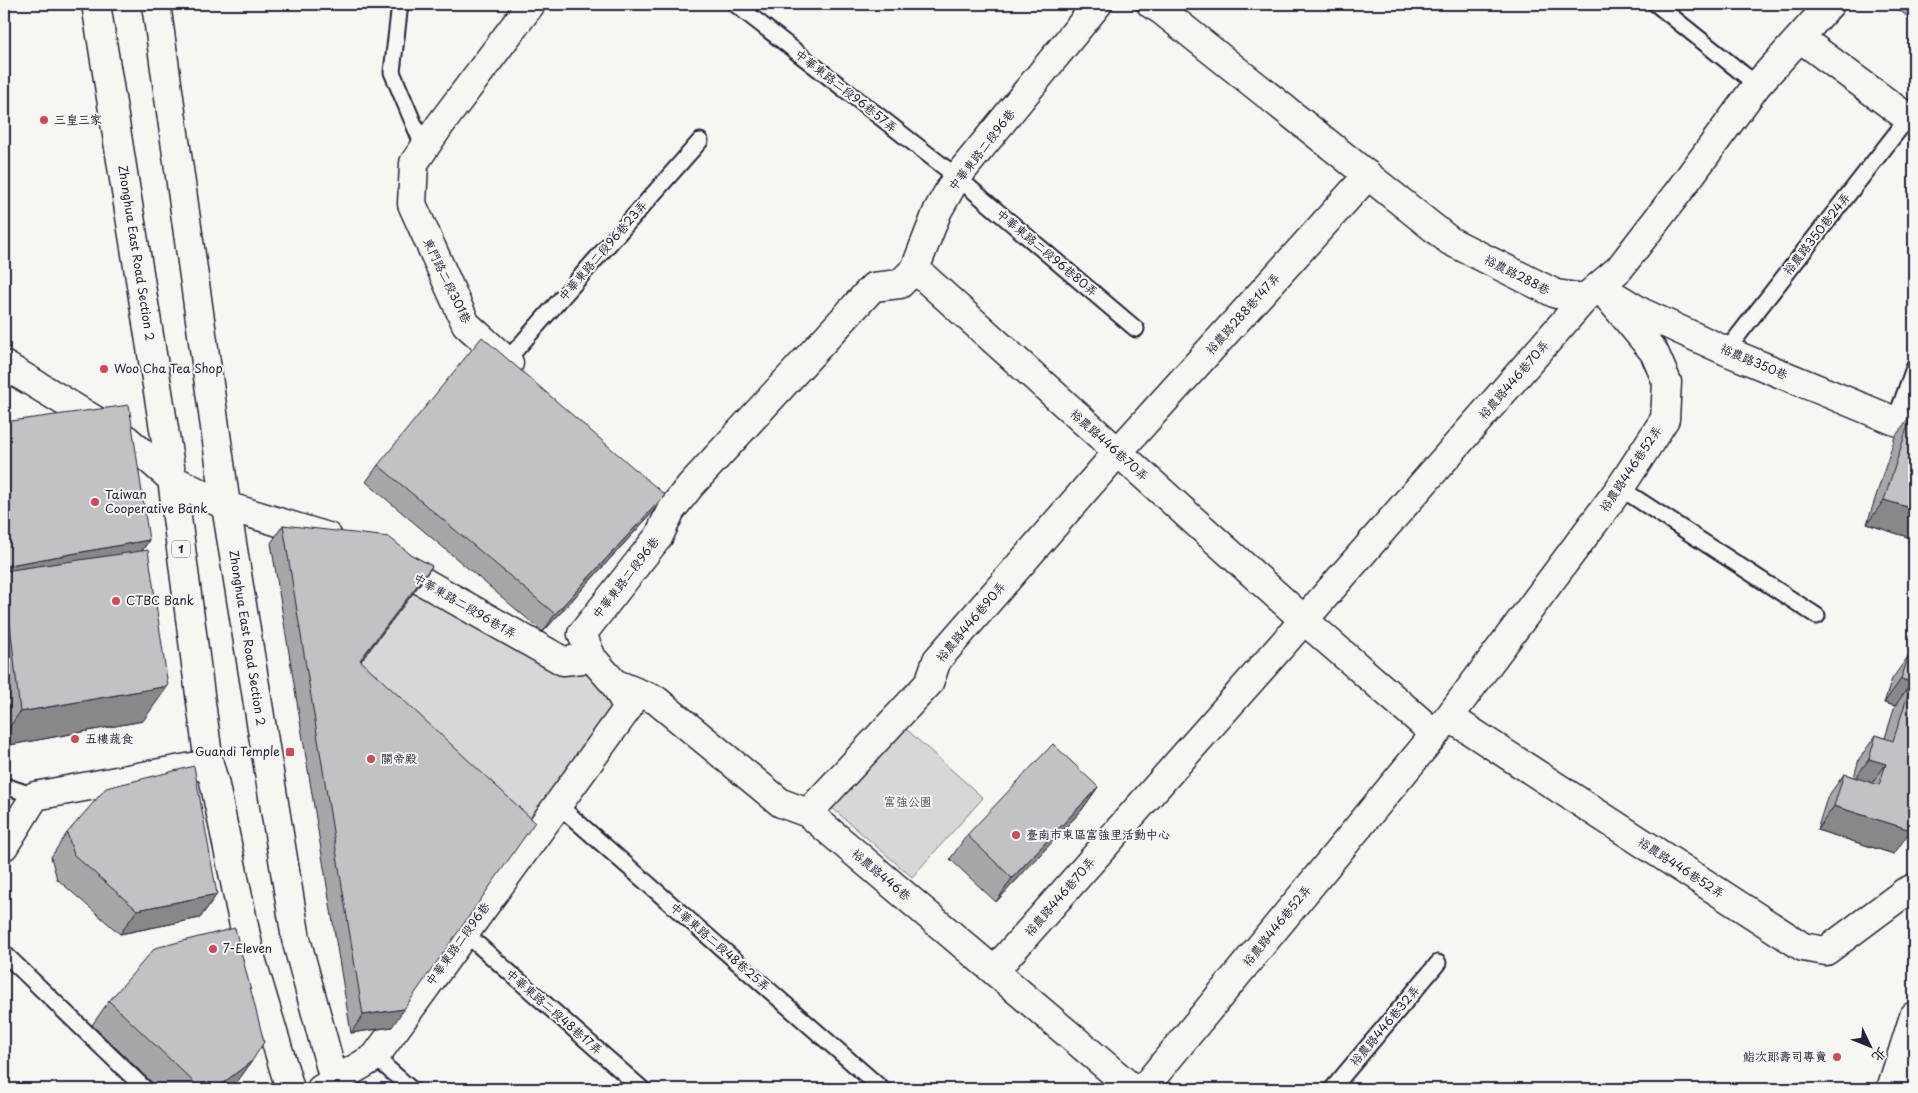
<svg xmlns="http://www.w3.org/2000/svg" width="1918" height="1093" viewBox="0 0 1918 1093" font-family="'Playpen Sans','LXGW WenKai TC',sans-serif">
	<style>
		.green { fill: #d7d7d7; stroke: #7c7c89 }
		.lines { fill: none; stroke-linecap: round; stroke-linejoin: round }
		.lane-casing { stroke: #22223b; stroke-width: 19 }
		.street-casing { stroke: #22223b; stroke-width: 31 }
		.secondary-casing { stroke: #22223b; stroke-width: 31 }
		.primary-casing { stroke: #22223b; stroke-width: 31 }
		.lane { stroke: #f6f6f2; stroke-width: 15 }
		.street { stroke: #f6f6f2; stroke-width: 28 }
		.secondary { stroke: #f6f6f2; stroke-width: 28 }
		.primary { stroke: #f6f6f2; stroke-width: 28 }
		.wall { fill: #a7a7a9; stroke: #22223b }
		.shaded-wall { fill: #888889; stroke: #22223b }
		.building { fill: #c2c2c4; stroke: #22223b }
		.poi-dot { fill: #d1495b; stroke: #f6f6f2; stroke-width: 2 }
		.labels { text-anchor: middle; stroke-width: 4; stroke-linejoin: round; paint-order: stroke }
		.shield { fill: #f6f6f2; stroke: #626272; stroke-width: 1 }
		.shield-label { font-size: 11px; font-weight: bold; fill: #22223b }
		.street-label { font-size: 12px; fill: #22223b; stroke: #f6f6f2 }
		.poi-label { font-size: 12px; fill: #22223b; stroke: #f6f6f2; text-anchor: start }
		.park-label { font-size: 12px; fill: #4f4f62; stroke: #f6f6f2 }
	</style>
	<rect width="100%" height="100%" fill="#f6f6f2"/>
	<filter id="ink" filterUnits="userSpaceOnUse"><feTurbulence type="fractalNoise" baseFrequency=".02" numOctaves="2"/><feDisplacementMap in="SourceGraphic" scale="10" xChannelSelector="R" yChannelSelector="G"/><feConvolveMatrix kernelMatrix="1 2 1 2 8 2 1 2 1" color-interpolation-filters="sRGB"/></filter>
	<g filter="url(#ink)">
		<path class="green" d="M420,584L591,661L622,706L522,839L348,678Z
			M906,729L983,798L912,877L831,807Z"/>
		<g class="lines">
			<defs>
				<path id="lane" d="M400,4L392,72L424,148
					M735,4L957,177L1136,329
					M1656,4L1757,85
					M1726,351L1908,118
					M506,361L700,141
					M1895,421L1914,368
					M1620,488L1817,616
					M4,788L5,786L35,796
					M558,805L882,1089
					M466,934L642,1089
					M4,953L145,1089
					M375,1057L411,1089
					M1332,1089L1438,963"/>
				<path id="street" d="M1151,4L1161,10L1450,241L1556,294L1585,298L1619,269L1679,191L1757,85L1830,4
					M1800,38L1908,118L1914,120
					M915,269L1304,620L1435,734
					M1615,296L1641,312L1726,351L1895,421L1914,427
					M509,363L466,324L412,204L414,163L440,125L531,4
					M4,365L126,439L172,479L226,506L328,537
					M390,561L399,568L563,661L592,658
					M614,683L656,700L781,803L808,813L1133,1089
					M1449,717L1803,947L1826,951L1905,892L1914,888
					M808,813L929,683L937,660L1117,453L1368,175
					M4,846L35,796L209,764
					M994,971L1283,644L1585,298
					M321,1089L375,1057L628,708L614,683L592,658L582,634L659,536L671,510L691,485L873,287L900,284L915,269L938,210L957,177L1098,4
					M1143,1089L1449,717L1620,488L1665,419L1667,382L1654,352L1599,286"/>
				<path id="secondary" d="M1891,1089L1914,1016"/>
				<path id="primary" d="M96,4L172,479L209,764L214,781L250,955L290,1089
					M156,4L226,506L296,939L334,1080L339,1089"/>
			</defs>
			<use href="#lane" class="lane-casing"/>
			<use href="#street" class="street-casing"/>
			<use href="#secondary" class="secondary-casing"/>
			<use href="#primary" class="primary-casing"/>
			<use href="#lane" class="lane"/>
			<use href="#street" class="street"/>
			<use href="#secondary" class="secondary"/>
			<use href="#primary" class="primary"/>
		</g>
		<path class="wall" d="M1894,4H1914V22L1893,5Z
			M1912,413L1914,414V539L1867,524L1895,437Z
			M4,422L149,540L142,551L143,721L4,746Z
			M378,465L652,513L543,632L366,482Z
			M283,525L410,554L432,566L420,584L361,661L392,1027L351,1033L271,543Z
			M1914,648V818L1894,854L1817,830L1827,798L1844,774L1854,777L1859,759L1876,735L1885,738L1895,706L1884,703L1892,679L1909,655L1911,656L1912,650Z
			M1098,787L1081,811L996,902L950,859L967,835Z
			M67,833L217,894L200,918L120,934L57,879L51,857Z
			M109,1001L252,1061L235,1085L230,1089H159L92,1025Z"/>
		<path class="shaded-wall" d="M665,495L652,513L543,632L555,614Z
			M1884,500L1914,509V539L1867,524Z
			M149,540L125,576L4,572V566Z
			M432,566L420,584L348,678L360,660Z
			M1901,679L1912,682L1895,706L1884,703Z
			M168,686L143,721L4,746V735L20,712Z
			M1869,759L1886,764L1869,788L1852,783Z
			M1098,787L1081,811L996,902L1012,878Z
			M1834,806L1911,830L1894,854L1817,830Z
			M217,894L200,918L120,934L137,910Z
			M404,1009L392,1027L351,1033L363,1015Z
			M252,1061L235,1085L230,1089H215Z"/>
		<path class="building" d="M482,337L665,495L555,614L378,465Z
			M129,405L149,540L4,566V422Z
			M1912,413L1914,414V509L1884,500Z
			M283,525L389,537L410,554L432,566L360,660L535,822L404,1009L363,1015Z
			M148,550L168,686L20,712L4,571Z
			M1909,655L1914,657V818L1911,830L1834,806L1844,774L1879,785L1886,764L1869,759L1876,735L1893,741L1912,682L1901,679Z
			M1053,744L1098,787L1012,878L967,835Z
			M194,766L217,894L137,910L74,855L67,833L106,788Z
			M235,928L264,1042L252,1061L215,1089H201L109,1001L155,948Z"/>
	</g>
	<g class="poi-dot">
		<circle cx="44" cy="120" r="5"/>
		<circle cx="104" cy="369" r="5"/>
		<circle cx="95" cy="502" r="5"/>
		<circle cx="116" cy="601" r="5"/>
		<circle cx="75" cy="739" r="5"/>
		<rect x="285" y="747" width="10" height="10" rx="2.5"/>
		<circle cx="371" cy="759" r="5"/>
		<circle cx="1016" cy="835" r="5"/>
		<circle cx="213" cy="949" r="5"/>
		<circle cx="1837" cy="1057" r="5"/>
	</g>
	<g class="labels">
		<rect class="shield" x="172" y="540.5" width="18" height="17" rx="4"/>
		<g class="shield-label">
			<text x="181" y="553">1</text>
		</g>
		<g class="street-label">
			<text transform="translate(846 91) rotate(38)" y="4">中華東路二段96巷57弄</text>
			<text transform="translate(982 150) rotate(-52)" y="4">中華東路二段96巷</text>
			<text transform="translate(1817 234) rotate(-52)" y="4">裕農路350巷24弄</text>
			<text transform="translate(603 251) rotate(-49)" y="4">中華東路二段96巷23弄</text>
			<text transform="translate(136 253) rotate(81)" y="4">Zhonghua East Road Section 2</text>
			<text transform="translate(1047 253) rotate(40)" y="4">中華東路二段96巷80弄</text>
			<text transform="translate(1517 275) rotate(27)" y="4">裕農路288巷</text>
			<text transform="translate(447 281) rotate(64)" y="4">東門路二段301巷</text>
			<text transform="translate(1243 314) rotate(-48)" y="4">裕農路288巷147弄</text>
			<text transform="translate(1754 362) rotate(23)" y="4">裕農路350巷</text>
			<text transform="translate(1514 380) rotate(-49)" y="4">裕農路446巷70弄</text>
			<text transform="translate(1109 445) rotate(42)" y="4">裕農路446巷70弄</text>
			<text transform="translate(1631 469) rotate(-56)" y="4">裕農路446巷52弄</text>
			<text transform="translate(626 578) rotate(-52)" y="4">中華東路二段96巷</text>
			<text transform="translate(465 606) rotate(30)" y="4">中華東路二段96巷1弄</text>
			<text transform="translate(971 622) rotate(-50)" y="4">裕農路446巷90弄</text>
			<text transform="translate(247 638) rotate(81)" y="4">Zhonghua East Road Section 2</text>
			<text transform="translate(1681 868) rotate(33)" y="4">裕農路446巷52弄</text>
			<text transform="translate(881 875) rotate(40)" y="4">裕農路446巷</text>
			<text transform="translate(1060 897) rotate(-49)" y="4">裕農路446巷70弄</text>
			<text transform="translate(1277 926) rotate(-51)" y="4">裕農路446巷52弄</text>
			<text transform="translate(458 944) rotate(-54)" y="4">中華東路二段96巷</text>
			<text transform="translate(720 947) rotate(41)" y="4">中華東路二段48巷25弄</text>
			<text transform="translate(554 1012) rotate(41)" y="4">中華東路二段48巷17弄</text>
			<text transform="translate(1385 1026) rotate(-50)" y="4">裕農路446巷32弄</text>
		</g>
		<g class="poi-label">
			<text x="54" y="124">三皇三家</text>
			<text x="114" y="373">Woo Cha Tea Shop</text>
			<text x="105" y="499">Taiwan<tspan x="105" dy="14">Cooperative Bank</tspan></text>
			<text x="126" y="605">CTBC Bank</text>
			<text x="85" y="743">五樓蔬食</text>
			<text x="280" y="756" text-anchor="end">Guandi Temple</text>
			<text x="381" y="763">關帝殿</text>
			<text x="1026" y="839">臺南市東區富強里活動中心</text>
			<text x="223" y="953">7-Eleven</text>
			<text x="1827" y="1061" text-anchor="end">鮨次郎壽司專賣</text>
		</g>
		<g class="park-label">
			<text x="908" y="806">富強公園</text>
		</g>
	</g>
	<rect width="1918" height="1093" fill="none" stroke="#f6f6f2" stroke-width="20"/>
	<rect x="10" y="10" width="1898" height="1073" fill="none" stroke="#22223b" stroke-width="2" filter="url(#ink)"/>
	<g transform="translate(1870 1046) rotate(133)" stroke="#f6f6f2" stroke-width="4" paint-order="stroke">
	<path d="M0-4L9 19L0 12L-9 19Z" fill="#22223b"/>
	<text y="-8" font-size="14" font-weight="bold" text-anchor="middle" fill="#22223b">北</text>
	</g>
</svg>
